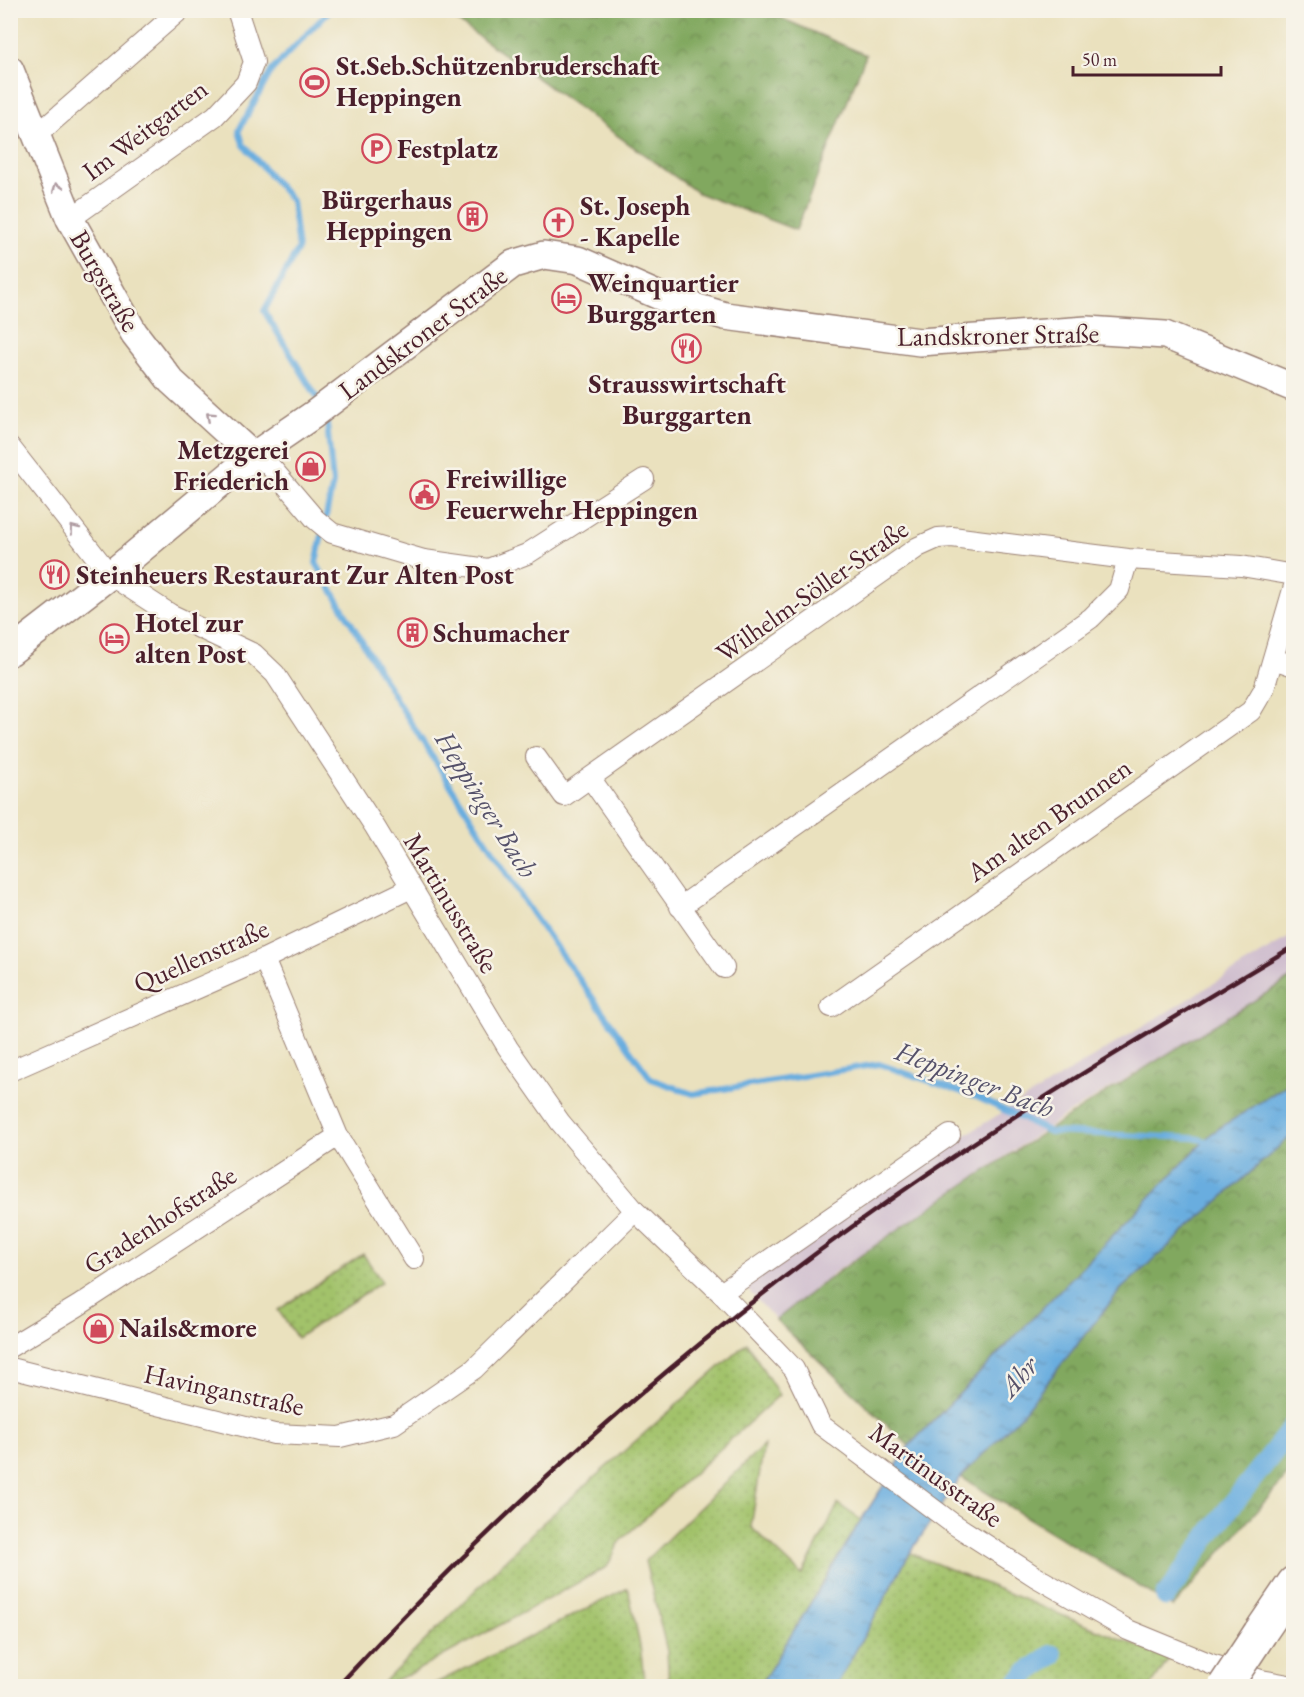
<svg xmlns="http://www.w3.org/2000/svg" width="1304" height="1697" viewBox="0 0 1304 1697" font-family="'EB Garamond',serif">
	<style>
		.railway { fill: #cfbdce }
		.grass { fill: url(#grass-dots); stroke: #76704a; stroke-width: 1.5 }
		.forest { fill: url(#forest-crowns); stroke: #666444; stroke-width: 1.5 }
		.water { fill: url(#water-ripples); stroke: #5a6685; stroke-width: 1.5 }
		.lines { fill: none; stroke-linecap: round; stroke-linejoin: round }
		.stream { stroke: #69addf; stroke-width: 6 }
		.canal { stroke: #69addf; stroke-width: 21 }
		.street-casing { stroke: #9a8074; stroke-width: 22 }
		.secondary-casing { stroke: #9a8074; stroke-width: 30 }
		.highway-casing { stroke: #9a8074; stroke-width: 36 }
		.street { stroke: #fff; stroke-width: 20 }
		.secondary { stroke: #fff; stroke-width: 27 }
		.highway { stroke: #fff; stroke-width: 33 }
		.rail { stroke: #4a1f2b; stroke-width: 4.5 }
		.highway-bridge-casing { stroke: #9a8074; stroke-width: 36; stroke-linecap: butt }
		.highway-bridge { stroke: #fff; stroke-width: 33 }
		.oneway { stroke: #ae9aa0 }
		.labels { text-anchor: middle; stroke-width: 5; stroke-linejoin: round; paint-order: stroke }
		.poi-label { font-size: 27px; font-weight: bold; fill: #4a1f2b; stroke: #f7f3e8; text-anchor: start }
		.street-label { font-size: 27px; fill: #4a1f2b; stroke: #f7f3e8 }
		.water-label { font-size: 28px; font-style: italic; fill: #55516a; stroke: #f7f3e8 }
	</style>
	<defs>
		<pattern id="grass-dots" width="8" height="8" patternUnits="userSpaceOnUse" patternTransform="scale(1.5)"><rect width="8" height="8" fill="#a2c26a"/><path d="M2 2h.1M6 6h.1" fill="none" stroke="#8da65c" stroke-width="1.8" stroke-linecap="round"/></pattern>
		<pattern id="forest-crowns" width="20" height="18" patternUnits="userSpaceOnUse" patternTransform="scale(1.5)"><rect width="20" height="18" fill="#81a85e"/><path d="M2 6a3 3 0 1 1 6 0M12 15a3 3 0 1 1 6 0" fill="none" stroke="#6c884e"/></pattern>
		<pattern id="water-ripples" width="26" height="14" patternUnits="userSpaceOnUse" patternTransform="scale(1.5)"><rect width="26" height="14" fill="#69addf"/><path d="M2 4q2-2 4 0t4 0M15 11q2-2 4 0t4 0" fill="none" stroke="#588cb5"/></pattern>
	</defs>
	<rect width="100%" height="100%" fill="#f7f3e8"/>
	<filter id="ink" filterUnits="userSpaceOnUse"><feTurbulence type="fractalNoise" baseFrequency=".0167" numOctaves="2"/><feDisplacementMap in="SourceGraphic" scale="12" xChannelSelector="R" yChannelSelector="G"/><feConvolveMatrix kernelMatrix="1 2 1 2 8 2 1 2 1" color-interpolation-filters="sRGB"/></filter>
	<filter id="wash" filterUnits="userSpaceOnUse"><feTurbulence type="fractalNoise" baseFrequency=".008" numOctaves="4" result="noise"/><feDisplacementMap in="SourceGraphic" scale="24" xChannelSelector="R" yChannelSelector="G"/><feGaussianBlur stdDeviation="1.35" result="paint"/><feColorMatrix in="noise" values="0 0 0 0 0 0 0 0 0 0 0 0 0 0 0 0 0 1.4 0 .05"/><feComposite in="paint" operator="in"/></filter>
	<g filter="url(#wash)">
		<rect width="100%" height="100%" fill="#eae1be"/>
		<path class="railway" d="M1293,935V977L1061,1118L832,1274L776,1320L744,1286L921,1162Z"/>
		<path class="grass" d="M363,1254L382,1282L297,1338L278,1310Z
			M747,1343L779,1395L620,1541L607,1567L410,1674L380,1686L538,1527Z
			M764,1445L751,1527L802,1575L838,1504L861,1520L760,1686H669L667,1651L645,1561Z
			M910,1553L1169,1659L1151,1686H836Z
			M628,1588L640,1645L645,1686H430Z"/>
		<path class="forest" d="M443,11H773L772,14L866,55L796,230L698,193Z
			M1293,977V1081L1212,1133L909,1446L776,1320C833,1273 894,1232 956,1190C1067,1116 1179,1046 1293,977Z
			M1293,1134V1469L1173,1607L961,1477L1022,1414L1121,1289Z"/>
		<path class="water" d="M1293,1081V1134L1121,1289L1022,1414L961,1477L910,1553L836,1686H760L861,1520L909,1446L1212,1133Z"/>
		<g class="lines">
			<path class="stream" d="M320,402L264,311L298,249L292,201L243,144L239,130L272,70L330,10
				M326,414L333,483L316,563L397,701L531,912L651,1079L693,1094L879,1064L979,1098L1050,1132L1194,1138L1210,1142"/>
			<path class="canal" d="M1166,1596L1216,1525L1294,1426
				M1015,1686L1028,1672L1052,1655"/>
		</g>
	</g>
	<g filter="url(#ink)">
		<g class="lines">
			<defs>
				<path id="street" d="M38,134L180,10
					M70,219L215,116L246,83L254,62L237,10
					M10,447L110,575L170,614L254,654L275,674L375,827L508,1048L560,1122L635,1211L721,1293L794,1369L821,1425L952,1523L1036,1577L1128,1630L1211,1664L1261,1680L1294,1686
					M253,456L269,465L315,519L332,533L424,560L488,569L527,554L644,479
					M1274,659L1294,666
					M536,757L564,796L918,547L938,538L952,537L1128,559L1241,566L1294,575
					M591,779L724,968
					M680,907L1091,618L1119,590L1128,559
					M264,959L338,1136L414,1259
					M831,1007L1251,711L1264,689L1294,586
					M10,1071L264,959L411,888
					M721,1293L950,1135
					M10,1347L78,1306L338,1136
					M10,1368L274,1434L340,1437L394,1424L474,1369L635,1211"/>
				<path id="secondary" d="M10,70L70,219L134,333L171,381L253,456
					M10,652L110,575L253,456L313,415L513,264L544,255L578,260L664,298L725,316L920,342L1087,330L1165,335L1294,388"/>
				<path id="highway" d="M1260,1633L1294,1583"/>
			</defs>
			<use href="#street" class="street-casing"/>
			<use href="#secondary" class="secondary-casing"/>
			<use href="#highway" class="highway-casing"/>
			<use href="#street" class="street"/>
			<use href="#secondary" class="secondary"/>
			<use href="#highway" class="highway"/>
			<path class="rail" d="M338,1686C514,1496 711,1321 926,1175C1045,1094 1170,1020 1294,946"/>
			<defs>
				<path id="highway-bridge" d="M1225,1686L1260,1633"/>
			</defs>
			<use href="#highway-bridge" class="highway-bridge-casing"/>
			<use href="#highway-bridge" class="highway-bridge"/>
		</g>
		<defs><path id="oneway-chevron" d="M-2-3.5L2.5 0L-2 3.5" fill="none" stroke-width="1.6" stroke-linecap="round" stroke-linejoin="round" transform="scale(1.5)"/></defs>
		<g class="oneway">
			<use href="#oneway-chevron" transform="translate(57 187) rotate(-111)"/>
			<use href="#oneway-chevron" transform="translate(210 416) rotate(-138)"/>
			<use href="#oneway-chevron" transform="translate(74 529) rotate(-128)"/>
		</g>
	</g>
	<defs>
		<symbol id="stadium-ring" viewBox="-11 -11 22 22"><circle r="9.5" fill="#f7f3e8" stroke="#d1495b" stroke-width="1.5"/><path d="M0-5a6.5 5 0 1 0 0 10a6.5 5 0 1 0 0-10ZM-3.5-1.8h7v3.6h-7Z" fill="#d1495b"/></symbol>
		<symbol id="parking-ring" viewBox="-11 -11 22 22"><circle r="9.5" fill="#f7f3e8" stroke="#d1495b" stroke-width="1.5"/><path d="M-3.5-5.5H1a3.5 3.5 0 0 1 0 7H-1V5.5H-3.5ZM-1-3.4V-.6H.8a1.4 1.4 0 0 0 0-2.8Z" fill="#d1495b"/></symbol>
		<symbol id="building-ring" viewBox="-11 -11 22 22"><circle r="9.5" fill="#f7f3e8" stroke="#d1495b" stroke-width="1.5"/><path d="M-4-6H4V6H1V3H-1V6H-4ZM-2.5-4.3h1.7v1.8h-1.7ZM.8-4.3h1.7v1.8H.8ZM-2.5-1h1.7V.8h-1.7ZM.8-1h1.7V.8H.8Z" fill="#d1495b"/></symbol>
		<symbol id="church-ring" viewBox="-11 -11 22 22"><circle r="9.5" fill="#f7f3e8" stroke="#d1495b" stroke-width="1.5"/><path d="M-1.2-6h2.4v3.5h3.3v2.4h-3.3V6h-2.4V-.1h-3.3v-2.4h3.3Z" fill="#d1495b"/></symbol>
		<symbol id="hotel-ring" viewBox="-11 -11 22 22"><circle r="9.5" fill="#f7f3e8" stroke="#d1495b" stroke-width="1.5"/><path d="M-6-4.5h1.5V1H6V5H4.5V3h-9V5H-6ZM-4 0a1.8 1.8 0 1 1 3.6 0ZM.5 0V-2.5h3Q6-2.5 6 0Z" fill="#d1495b"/></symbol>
		<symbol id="restaurant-ring" viewBox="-11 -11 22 22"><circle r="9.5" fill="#f7f3e8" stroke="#d1495b" stroke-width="1.5"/><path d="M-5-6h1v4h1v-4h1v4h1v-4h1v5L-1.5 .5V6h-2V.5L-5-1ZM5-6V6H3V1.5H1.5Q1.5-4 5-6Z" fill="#d1495b"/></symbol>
		<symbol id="shop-ring" viewBox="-11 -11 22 22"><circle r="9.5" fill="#f7f3e8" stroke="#d1495b" stroke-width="1.5"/><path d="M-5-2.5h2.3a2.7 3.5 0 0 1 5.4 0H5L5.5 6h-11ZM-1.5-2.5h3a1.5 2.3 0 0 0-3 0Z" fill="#d1495b"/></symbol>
		<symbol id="civic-ring" viewBox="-11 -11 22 22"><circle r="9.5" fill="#f7f3e8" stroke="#d1495b" stroke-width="1.5"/><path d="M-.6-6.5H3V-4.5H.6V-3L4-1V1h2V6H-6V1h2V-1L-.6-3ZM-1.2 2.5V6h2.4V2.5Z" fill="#d1495b"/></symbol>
	</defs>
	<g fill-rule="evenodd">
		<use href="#stadium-ring" x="298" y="66" width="33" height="33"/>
		<use href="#parking-ring" x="360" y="132" width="33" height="33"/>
		<use href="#building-ring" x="456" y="200" width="33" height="33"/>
		<use href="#church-ring" x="542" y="206" width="33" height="33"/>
		<use href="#hotel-ring" x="550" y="282" width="33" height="33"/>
		<use href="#restaurant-ring" x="670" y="332" width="33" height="33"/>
		<use href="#shop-ring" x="294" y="450" width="33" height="33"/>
		<use href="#civic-ring" x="408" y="478" width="33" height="33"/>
		<use href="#restaurant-ring" x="38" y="558" width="33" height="33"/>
		<use href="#building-ring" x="396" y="616" width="33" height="33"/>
		<use href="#hotel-ring" x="98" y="622" width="33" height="33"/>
		<use href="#shop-ring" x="82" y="1312" width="33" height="33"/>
	</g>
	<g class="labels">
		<g class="poi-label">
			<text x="336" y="75">St.Seb.Schützenbruderschaft<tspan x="336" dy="31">Heppingen</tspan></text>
			<text x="397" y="158">Festplatz</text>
			<text x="452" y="209" text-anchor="end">Bürgerhaus<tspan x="452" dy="31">Heppingen</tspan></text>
			<text x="580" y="215">St. Joseph<tspan x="580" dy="31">- Kapelle</tspan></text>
			<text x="587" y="292">Weinquartier<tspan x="587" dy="31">Burggarten</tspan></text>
			<text x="687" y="393" text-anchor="middle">Strausswirtschaft<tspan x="687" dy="31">Burggarten</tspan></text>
			<text x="289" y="459" text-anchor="end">Metzgerei<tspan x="289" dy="31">Friederich</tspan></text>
			<text x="446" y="488">Freiwillige<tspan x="446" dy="31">Feuerwehr Heppingen</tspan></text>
			<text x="76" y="584">Steinheuers Restaurant Zur Alten Post</text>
			<text x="135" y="632">Hotel zur<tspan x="135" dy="31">alten Post</tspan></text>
			<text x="433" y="642">Schumacher</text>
			<text x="119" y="1337">Nails&amp;more</text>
		</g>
		<g class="street-label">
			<text transform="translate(145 130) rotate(-37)" y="9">Im Weitgarten</text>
			<text transform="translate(105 281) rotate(60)" y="9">Burgstraße</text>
			<text transform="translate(423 333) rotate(-37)" y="9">Landskroner Straße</text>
			<text transform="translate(998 335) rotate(-1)" y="9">Landskroner Straße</text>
			<text transform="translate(812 591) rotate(-35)" y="9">Wilhelm-Söller-Straße</text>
			<text transform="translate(1049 820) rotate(-35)" y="9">Am alten Brunnen</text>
			<text transform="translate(451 903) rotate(59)" y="9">Martinusstraße</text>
			<text transform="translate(201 956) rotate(-24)" y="9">Quellenstraße</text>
			<text transform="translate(160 1220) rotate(-33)" y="9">Gradenhofstraße</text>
			<text transform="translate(224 1390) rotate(12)" y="9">Havinganstraße</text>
			<text transform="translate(936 1475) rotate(36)" y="9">Martinusstraße</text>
		</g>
		<g class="water-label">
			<text transform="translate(487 804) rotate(58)" y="10">Heppinger Bach</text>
			<text transform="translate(975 1079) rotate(21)" y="10">Heppinger Bach</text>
			<text transform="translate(1018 1376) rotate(-49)" y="10">Ahr</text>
		</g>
	</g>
	<rect width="1304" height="1697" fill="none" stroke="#f7f3e8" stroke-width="36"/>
	<path d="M1073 66v9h148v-9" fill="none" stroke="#4a1f2b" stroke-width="3"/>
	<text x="1082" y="66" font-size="18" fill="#4a1f2b" stroke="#f7f3e8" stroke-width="4.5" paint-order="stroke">50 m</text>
</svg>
